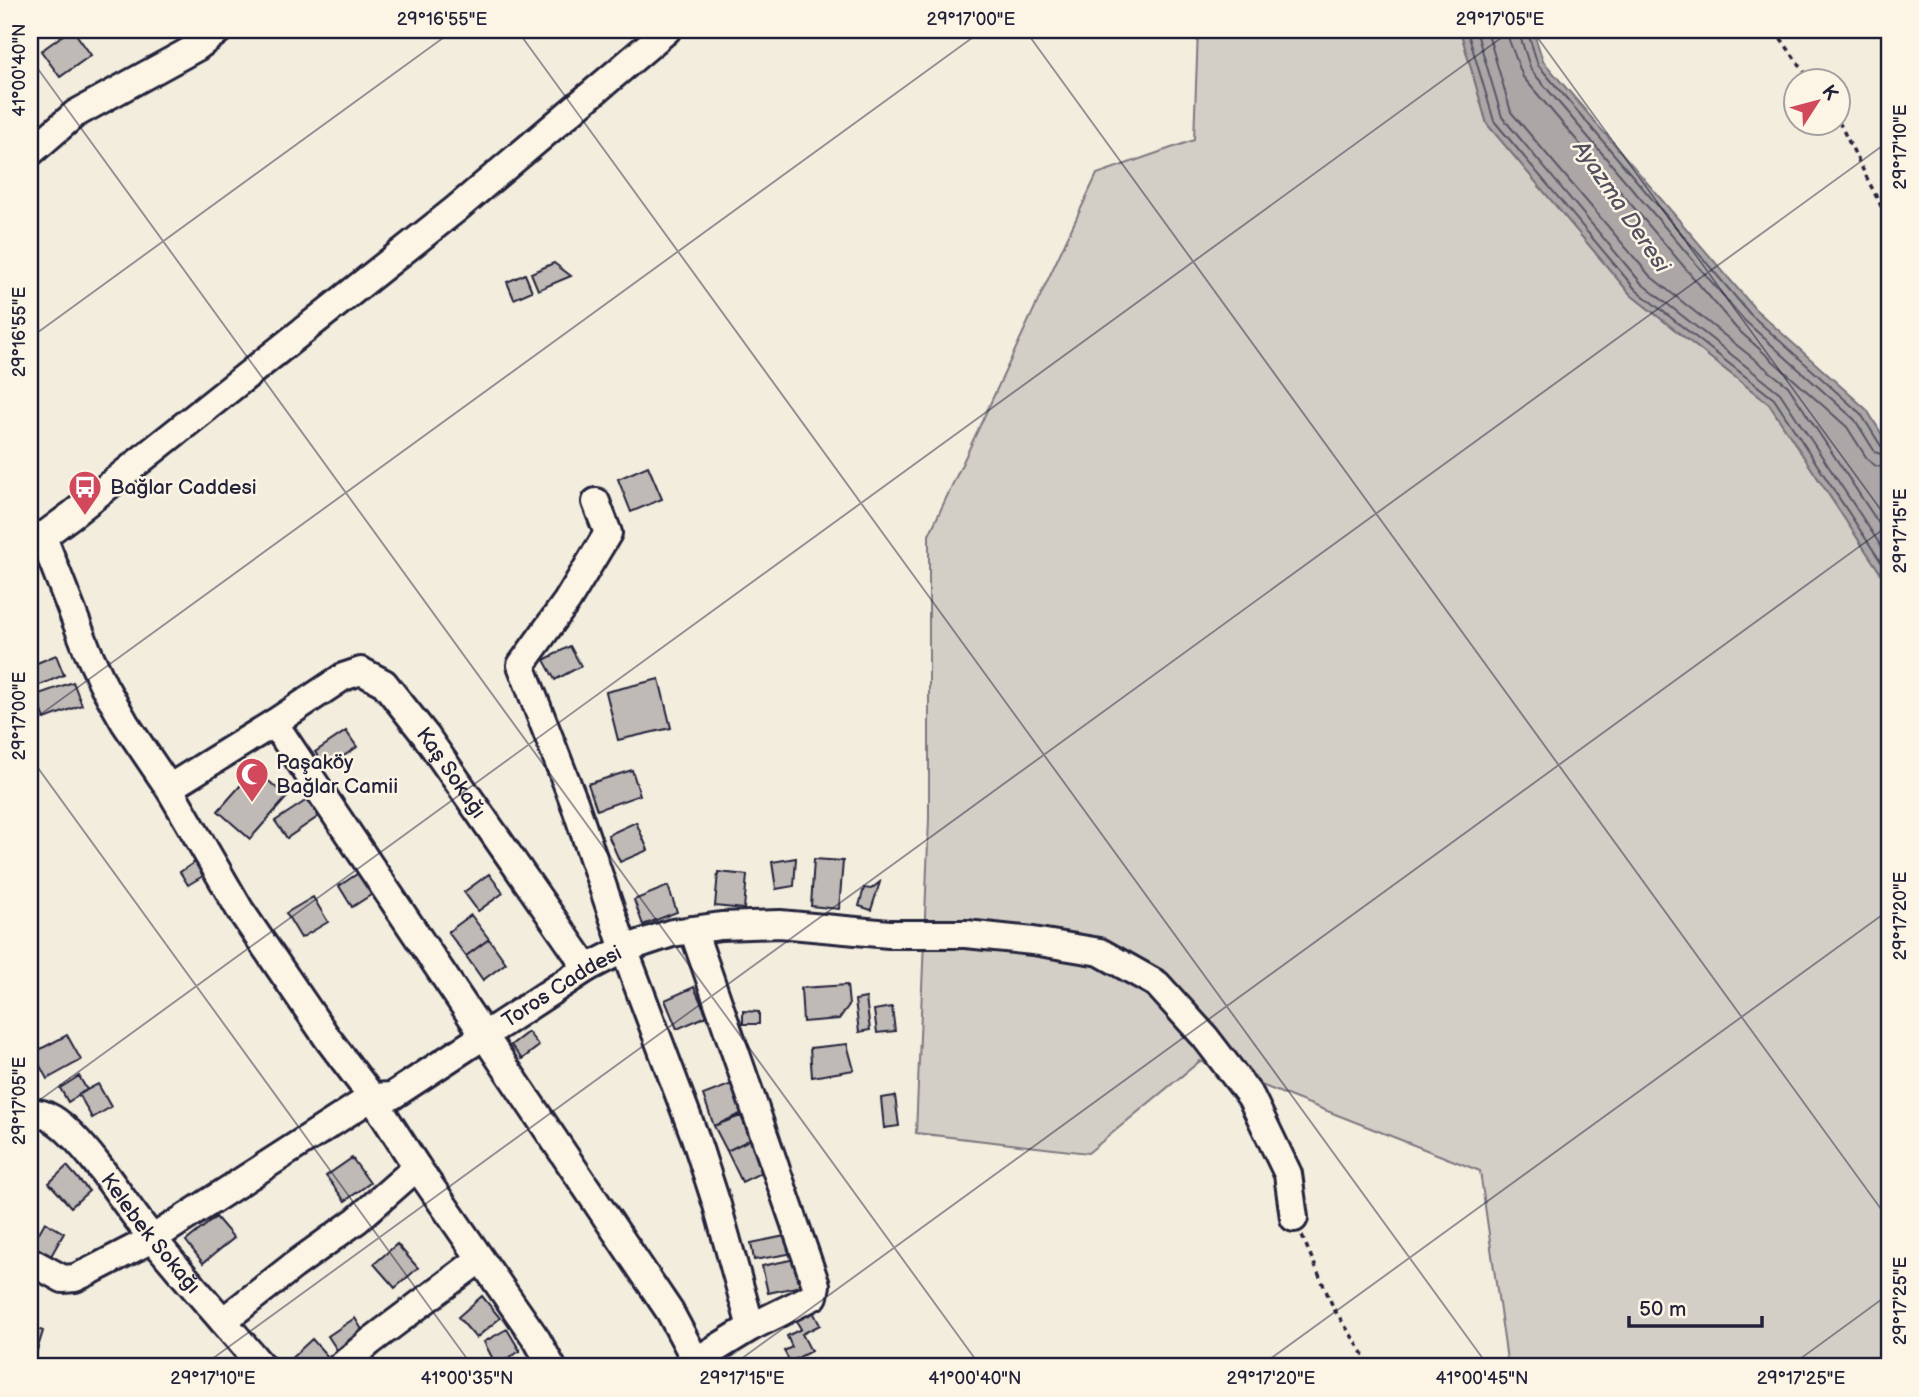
<svg xmlns="http://www.w3.org/2000/svg" width="1919" height="1397" viewBox="0 0 1919 1397" font-family="'Balsamiq Sans',sans-serif">
	<style>
		.green { fill: #d4cfc6; stroke: #7b7880; stroke-width: 2 }
		.water { fill: #aca7a6; stroke: #75727b; stroke-width: 2 }
		.lines { fill: none; stroke-linecap: round; stroke-linejoin: round }
		.shore { stroke: #595766; stroke-width: 2 }
		.building { fill: #bfbab6; stroke: #22223b; stroke-width: 2 }
		.minor-casing { stroke: #22223b; stroke-width: 32 }
		.path { stroke: #22223b; stroke-width: 3.5; stroke-dasharray: 5 5; stroke-linecap: butt }
		.minor { stroke: #fcf5e5; stroke-width: 26 }
		.ticks { fill: none; stroke: #22223b; stroke-width: 2; stroke-opacity: 0.45 }
		.labels { text-anchor: middle; stroke-width: 5; stroke-linejoin: round; paint-order: stroke }
		.poi-label { font-size: 21px; fill: #22223b; stroke: #fcf5e5; text-anchor: start }
		.street-label { font-size: 21px; fill: #22223b; stroke: #fcf5e5 }
		.water-label { font-size: 23px; font-style: italic; fill: #525160; stroke: #fcf5e5 }
		.neatline { fill: none; stroke: #22223b; stroke-width: 2.5 }
		.ticks-label { font-size: 18px; text-anchor: middle; fill: #22223b }
	</style>
	<rect width="100%" height="100%" fill="#f3edde"/>
	<filter id="ink" filterUnits="userSpaceOnUse"><feTurbulence type="fractalNoise" baseFrequency=".0143" numOctaves="2"/><feDisplacementMap in="SourceGraphic" scale="14" xChannelSelector="R" yChannelSelector="G"/><feConvolveMatrix kernelMatrix="1 2 1 2 8 2 1 2 1" color-interpolation-filters="sRGB"/></filter>
	<g filter="url(#ink)">
		<path class="green" d="M1198,30H1460L1487,124L1631,295L1769,404L1889,586V1367H1508L1480,1171L1200,1061L1088,1153L916,1133L929,819V535L1097,174L1194,140Z"/>
		<path class="water" d="M1460,30H1533L1543,61L1755,309L1867,410L1889,446V586L1769,404L1631,295L1487,124Z"/>
		<g class="lines">
			<path class="shore" d="M1467,30L1494,121L1636,290L1774,399L1889,574
				M1476,30L1502,117L1642,284L1780,393L1889,558
				M1487,30L1511,112L1650,276L1788,386L1889,539
				M1508,30L1509,40L1523,77L1736,328L1847,427L1868,460L1876,466L1889,468
				M1518,30L1531,70L1744,320L1855,420L1875,452L1889,457
				M1527,30L1538,65L1750,314L1861,414L1881,446L1889,449"/>
		</g>
		<path class="building" d="M70,30H73L91,55L60,77L41,51Z
			M164,30H181L171,38Z
			M554,263L571,276L538,290L531,273Z
			M525,274L532,291L514,299L507,282Z
			M648,466L662,499L631,512L618,479Z
			M570,646L581,666L555,680L544,660Z
			M56,655L64,675L30,689V666Z
			M659,679L671,728L618,740L606,692Z
			M73,682L82,705L45,719L36,695Z
			M346,731L357,747L326,768L315,752Z
			M255,769L287,797L250,839L218,811Z
			M632,770L640,795L597,810L588,784Z
			M313,796L325,812L287,838L275,821Z
			M636,822L648,850L620,862L608,835Z
			M796,858L794,886L776,889L772,862Z
			M814,859L843,861L839,909L811,906Z
			M195,862L203,876L188,885L180,872Z
			M360,872L374,893L352,907L339,886Z
			M718,872L747,875L744,909L715,906Z
			M489,874L503,893L478,911L464,892Z
			M880,882L871,910L859,906L864,888L871,889Z
			M668,886L677,912L643,925L634,900Z
			M313,897L328,922L301,938L286,913Z
			M471,915L489,939L466,956L448,932Z
			M489,939L506,963L483,980L466,956Z
			M847,985L849,1005L839,1019L803,1022L801,988Z
			M694,987L707,1016L677,1029L665,1000Z
			M866,998L870,1030L859,1032L855,1000Z
			M892,1007L895,1031L877,1033L874,1010Z
			M743,1011L759,1012V1024H743Z
			M528,1032L539,1046L522,1059L511,1045Z
			M67,1035L81,1060L47,1079L33,1053Z
			M847,1044L854,1070L812,1077L810,1048Z
			M79,1076L87,1090L68,1102L60,1088Z
			M737,1082L749,1113L714,1126L703,1095Z
			M98,1084L111,1107L92,1118L79,1094Z
			M895,1096L899,1126L884,1128L881,1098Z
			M740,1114L751,1139L727,1151L714,1126Z
			M751,1139L767,1170L742,1182L727,1151Z
			M352,1158L370,1183L345,1201L326,1176Z
			M67,1166L89,1191L71,1207L49,1183Z
			M216,1217L234,1238L203,1263L186,1241Z
			M45,1222L64,1233L51,1256L32,1245Z
			M790,1235L794,1253L754,1260L751,1243Z
			M397,1244L418,1268L395,1288L374,1264Z
			M795,1259L801,1286L768,1293L762,1266Z
			M482,1296L500,1318L476,1338L458,1317Z
			M811,1308L820,1325L802,1334L811,1351L790,1362L784,1351L792,1347L787,1336L801,1329L794,1317Z
			M355,1318L364,1333L337,1350L328,1336Z
			M30,1326L43,1331L35,1357L30,1356Z
			M507,1329L520,1351L496,1365L484,1342Z
			M312,1339L329,1358L319,1367H292L287,1362Z"/>
		<g class="lines">
			<defs>
				<g id="minor">
					<path d="M30,153L75,114L197,47L219,30"/>
					<path d="M596,502L608,533L567,601L521,665L574,802L624,949L695,1137L717,1205L751,1327"/>
					<path d="M30,533L43,537L88,652L104,686L125,723L169,788L240,910L328,1039L372,1097L417,1167L537,1340L552,1367"/>
					<path d="M30,546L73,514L456,209L667,30"/>
					<path id="s1" d="M274,723L343,677L361,671L384,683L426,736L587,968"/>
					<path d="M169,788L274,723L670,1312L696,1361"/>
					<path id="s2" d="M30,1113C46,1111 60,1123 71,1134C103,1166 125,1206 154,1240C189,1283 227,1325 262,1367"/>
					<path id="s3" d="M30,1261L63,1279L75,1278L90,1271L152,1239L372,1097L392,1096L587,968L624,949L672,933L721,926L780,924L889,934H966L1033,941L1100,952L1157,984L1205,1037L1251,1097L1288,1174L1294,1218"/>
					<path d="M223,1321L293,1266L357,1220L417,1167"/>
					<path d="M340,1367L371,1341L480,1259"/>
					<path d="M686,1367L751,1327L814,1296L816,1285L693,930"/>
				</g>
			</defs>
			<use href="#minor" class="minor-casing"/>
			<path class="path" d="M1775,30L1810,80
				M1839,122L1889,222
				M1302,1236L1334,1309L1372,1367"/>
			<use href="#minor" class="minor"/>
		</g>
	</g>
	<path class="ticks" d="M517,30L1489,1367M1025,30L1889,1220M1532,30L1889,521M30,58L981,1367M30,338L454,30M30,722L983,30M30,757L473,1367M30,1107L1512,30M201,1367L1889,141M730,1367L1889,525M1259,1367L1889,910M1789,1367L1889,1294"/>
	<defs>
		<symbol id="bus-pin" viewBox="-11 -11 22 30"><path d="M0 17L-7.5 6A9.5 9.5 0 1 1 7.5 6Z" fill="#d1495b" stroke="#fcf5e5"/><path d="M-5-6H5V4H4V6H2V4H-2V6H-4V4H-5ZM-3.5-4V0h7V-4ZM-3.5 1.2v1.5H-2V1.2ZM2 1.2v1.5H3.5V1.2Z" fill="#fff"/></symbol>
		<symbol id="mosque-pin" viewBox="-11 -11 22 30"><path d="M0 17L-7.5 6A9.5 9.5 0 1 1 7.5 6Z" fill="#d1495b" stroke="#fcf5e5"/><path d="M3.5-4.9A6 6 0 1 0 3.5 4.9A5 5 0 1 1 3.5-4.9Z" fill="#fff"/></symbol>
	</defs>
	<g fill-rule="evenodd">
		<use href="#bus-pin" x="66" y="468" width="38" height="52"/>
		<use href="#mosque-pin" x="233" y="755" width="38" height="52"/>
	</g>
	<g class="labels">
		<g class="poi-label">
			<text x="110" y="494">Bağlar Caddesi</text>
			<text x="276" y="769">Paşaköy<tspan x="276" dy="24">Bağlar Camii</tspan></text>
		</g>
		<g class="street-label">
			<text dy="7" stroke="none"><textPath href="#s1" startOffset="240">Kaş Sokağı</textPath></text>
			<text dy="7" stroke="none"><textPath href="#s3" startOffset="620">Toros Caddesi</textPath></text>
			<text dy="7" stroke="none"><textPath href="#s2" startOffset="175">Kelebek Sokağı</textPath></text>
		</g>
		<g class="water-label">
			<text transform="translate(1622 206) rotate(56)" y="8">Ayazma Deresi</text>
		</g>
	</g>
	<rect width="1919" height="1397" fill="none" stroke="#fcf5e5" stroke-width="77"/>
	<g transform="translate(1817 102) rotate(54)"><circle r="33" fill="#fcf5e5" stroke="#a5a1a1" stroke-width="2"/>
	<path d="M0-5L12 26L0 18L-12 26Z" fill="#d1495b"/>
	<text y="-10" font-size="19" font-weight="bold" text-anchor="middle" fill="#22223b">K</text>
	</g>
	<path d="M1629 1316v10h133v-10" fill="none" stroke="#22223b" stroke-width="3.5"/>
	<text x="1639" y="1316" font-size="21" fill="#22223b" stroke="#fcf5e5" stroke-width="5" paint-order="stroke">50 m</text>
	<rect x="38" y="38" width="1843" height="1320" class="neatline"/>
	<g class="ticks-label">
		<text x="442" y="25">29°16'55"E</text>
		<text x="971" y="25">29°17'00"E</text>
		<text x="1500" y="25">29°17'05"E</text>
		<text transform="translate(19 70) rotate(-90)" y="6">41°00'40"N</text>
		<text transform="translate(1900 147) rotate(-90)" y="6">29°17'10"E</text>
		<text transform="translate(19 332) rotate(-90)" y="6">29°16'55"E</text>
		<text transform="translate(1900 531) rotate(-90)" y="6">29°17'15"E</text>
		<text transform="translate(19 716) rotate(-90)" y="6">29°17'00"E</text>
		<text transform="translate(1900 916) rotate(-90)" y="6">29°17'20"E</text>
		<text transform="translate(19 1101) rotate(-90)" y="6">29°17'05"E</text>
		<text transform="translate(1900 1301) rotate(-90)" y="6">29°17'25"E</text>
		<text x="213" y="1384">29°17'10"E</text>
		<text x="467" y="1384">41°00'35"N</text>
		<text x="742" y="1384">29°17'15"E</text>
		<text x="975" y="1384">41°00'40"N</text>
		<text x="1271" y="1384">29°17'20"E</text>
		<text x="1482" y="1384">41°00'45"N</text>
		<text x="1801" y="1384">29°17'25"E</text>
	</g>
</svg>
